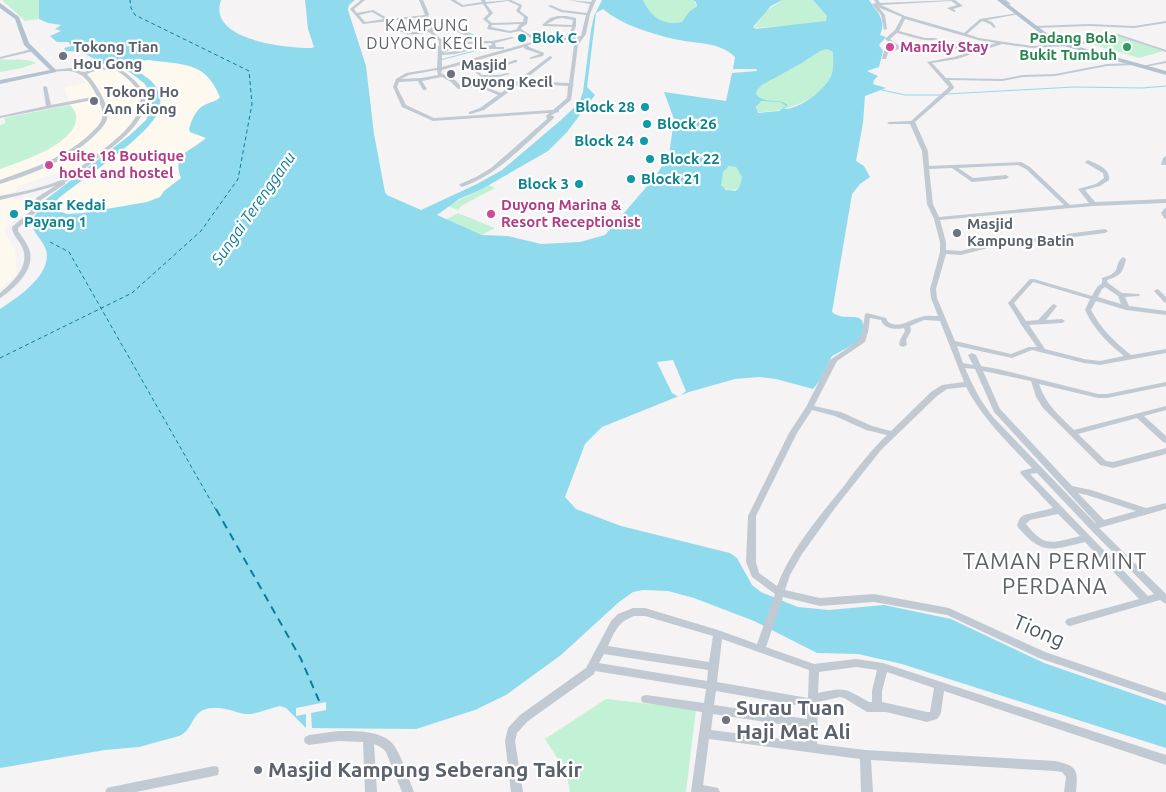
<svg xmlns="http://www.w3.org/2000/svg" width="1166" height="792" viewBox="0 0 1166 792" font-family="Ubuntu,sans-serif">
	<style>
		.commercial { fill: #fdf9ef }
		.green { fill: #c3f1d5 }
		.water { fill: #90daee; fill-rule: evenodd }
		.pier { fill: #f5f3f3 }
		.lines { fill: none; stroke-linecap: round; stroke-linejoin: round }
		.stream { stroke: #90daee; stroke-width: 1 }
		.ferry-far1 { stroke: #0c7c9b; stroke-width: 1; stroke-dasharray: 4 3; stroke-linecap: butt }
		.ferry { stroke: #0c7c9b; stroke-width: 2; stroke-dasharray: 8 6; stroke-linecap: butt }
		.minor { fill: #c1cad2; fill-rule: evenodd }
		.major { fill: #b3c2d1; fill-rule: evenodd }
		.culture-dot { fill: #0f9aa8; stroke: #fff; stroke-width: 2 }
		.hotel-dot { fill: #d1479c; stroke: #fff; stroke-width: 2 }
		.leisure-dot { fill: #2e9e5b; stroke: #fff; stroke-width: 2 }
		.worship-dot { fill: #6b7280; stroke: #fff; stroke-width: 2 }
		.labels { text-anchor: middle; stroke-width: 4.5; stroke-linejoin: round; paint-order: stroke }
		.far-culture-label { font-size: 15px; font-weight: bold; fill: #0d838f; stroke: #fff; text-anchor: start }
		.far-leisure-label { font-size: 15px; font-weight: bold; fill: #27864d; stroke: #fff; text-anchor: end }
		.far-worship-label { font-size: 15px; font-weight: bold; fill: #5b616d; stroke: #fff; text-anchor: start }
		.far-hotel-label { font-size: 15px; font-weight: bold; fill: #b23c85; stroke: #fff; text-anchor: start }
		.far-quarter-label { font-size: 16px; letter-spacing: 1px; fill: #5f6368; stroke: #fff }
		.far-water-label { font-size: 16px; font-style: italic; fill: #0c7c9b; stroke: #fff }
		.near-street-label { font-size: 21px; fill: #4a5661; stroke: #fff }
		.near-worship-label { font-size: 21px; font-weight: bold; fill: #5b616d; stroke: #fff; text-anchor: start }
		.near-neighbourhood-label { font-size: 22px; letter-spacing: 1px; fill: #5f6368; stroke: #fff }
	</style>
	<rect width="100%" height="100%" fill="#f5f3f3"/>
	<path class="commercial" d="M148,60L182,65L201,70L210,77L220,97L218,100L199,108L191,121L189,128L195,135L206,137L194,146L178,173L181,178L164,191L160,197L147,202L83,213L67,214L53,209L51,206L59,198L133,141L147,128L157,114L161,100L158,90L153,83L131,65L137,61Z
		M107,66L123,67L144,83L152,94V106L146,120L130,135L77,177L65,170L16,187L19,190L2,195L0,194V169L48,151L73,128L76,122V113L70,105L64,87L86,83L77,73Z
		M10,198L34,203V207L6,226L5,232L15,250L17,276L0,289V199Z"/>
	<path class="green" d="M2,0H39V19L25,21Z
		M643,0H692L697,5L682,22C663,26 651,17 643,0Z
		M782,0H813L827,16V20L819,23L754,28L765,12Z
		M1119,36L1163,51L1139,58L1088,43Z
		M827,49L833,52C833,59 834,69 831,76C821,101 781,113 757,112V104L763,100L756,94L757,90L762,85L802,63L820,51Z
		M0,59C12,61 25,57 36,63L22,68L0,72Z
		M70,105C73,109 77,113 76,119C75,144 20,162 0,169V125L6,123L4,118Z
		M731,166L736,167L742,177L739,188L730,191L722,187C719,179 722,169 731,166Z
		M489,185L495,188L461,206L458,210L447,206Z
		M458,213L495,228L482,235L445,220Z
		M606,699L696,709L686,792H570L566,772L545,739Z"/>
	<path class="water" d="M39,0H221C207,41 288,48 312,48L314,47L308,29L305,0H355L349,5L348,10L366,66L374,134L385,192L387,195L421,210L477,184L502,170L561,120L579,103L583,92L591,30L594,16L602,0H643C651,17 663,26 682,22L689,12L697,6L696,2L692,0H782L771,6L753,27L756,29L826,21L827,16L813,0H869C877,12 887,20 880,35L886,37L879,45L883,51L879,67L867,71L878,76L874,80L873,84L886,88L865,96L863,123L856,161L864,166L870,177L860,184L852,194L832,312C846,325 872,303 860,341L832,356L821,379L813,389L776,379L759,377L735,379L689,392L602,427L585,444L565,497L576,509L621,526L730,553L737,558L752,585L761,592L798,607L829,610L884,605L951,619L1044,663L1166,705V748L902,664L858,654L817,653L754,621L694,598L668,591L643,590L633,592L619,602L561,655L506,695L475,710L416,729L306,728L286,708L280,706C270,708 255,715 245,714C231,711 218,704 203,710C191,716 192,731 179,736L139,747L105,750L0,768V309C17,298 53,274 46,250C43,240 33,233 31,222L44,201L130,135L146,120L152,106V94L144,83L123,67L107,66L82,52L66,51L64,48L72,46L68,42H57L50,36L61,31L55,29L61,25L48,23L39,19ZM603,9C622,25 649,33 674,39C695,44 719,41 735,57L733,69H756L757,71L732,73L726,101L664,92L674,119L669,155L655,177L605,235L580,242L541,244L508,236L482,235L437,215L459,199L482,189L548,151L567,132L595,95L587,87L596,13ZM827,49L833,52C833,59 834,69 831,76C825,90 800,109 784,109L788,105C779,97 765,105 756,94L757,90L762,85L802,63L820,51ZM148,60C182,65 205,60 220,97C217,101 214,101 209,103C197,107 193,116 189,129L190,132L206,138C192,151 171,153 181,178L164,191L160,197L147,202L83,213L67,214L53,209L51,206L59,198C82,179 150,136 159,110C161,104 161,97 158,91C154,79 139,74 131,65V63ZM761,101L780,102L786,106L779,111L758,113L756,107ZM729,166L736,167L742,177L739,188L735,191L726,190L721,185L723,172Z"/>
	<path class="pier" d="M673,360L686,391L679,397L672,393L657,362Z
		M326,702V710L311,713L312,728H306V714L296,716V708Z"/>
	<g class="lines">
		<path class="stream" d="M440,60L478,50L481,39L459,28
			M882,90L905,95H942
			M946,94L1074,87L1142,88L1166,86"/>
		<path class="ferry-far1" d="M50,242L69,252L216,510
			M0,358L132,293L201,231L238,179L252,104L249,71L135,15L131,8L130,0"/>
		<path class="ferry" d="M216,509L301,659L320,703"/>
		<path class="minor" d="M361,0H365L354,9L357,13L373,10L389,19L425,15L419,0H423L429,14L428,16L436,25L433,32L443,41V49L468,42L474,41C468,34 456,34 450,26L452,25C461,33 470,31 479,41H492L512,37L514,38L495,43L496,47H504V49H476L455,54L442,55V67L539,40L581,36L586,15L561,12L548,6L551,5L562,10L587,13L590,4L568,0L591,2L592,0H596L590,14L586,34L578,45L573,84L574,85L573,86L571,100L559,110V112L555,113L551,116H554V118C526,143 498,175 462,187L459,185L460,184L476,177L491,168L547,119L546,116L549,113L433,121L402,107L393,87L396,79L406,73L437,68L438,49L420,45L425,41L427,42L425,44L439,46V41L429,32C416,35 405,37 394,27L397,26C408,34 418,33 430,29L432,25L425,17L363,24L350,9ZM372,12L384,19L365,22L359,15ZM579,39L574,45L569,83L523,81L552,58V57L550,56L501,93L480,85L461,86L455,80L441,73L442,70L524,47L525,49L540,54L529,58L531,59L543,56L544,53L529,47L528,45L539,42ZM491,43L492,45C486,47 481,46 475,47C464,48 454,52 442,53L468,44ZM437,70L438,75L421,78L401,79L409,75ZM442,77L451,82L458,89L479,87L498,95L480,108L469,112V114H471L484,110L521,83L568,86L567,98L553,110L434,118L406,105L397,87L399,82L418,81L423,90H425L427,89L422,81Z
			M450,0H455L463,5L482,2L481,0H485L486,2L511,0L522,5L520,11L528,17L527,24L522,27L521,29L537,39L534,40L520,31L510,33L487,29L489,24L483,19L489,13L483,4L462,7ZM508,1L519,6L516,11L524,17L523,22L492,23L487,19L493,13L486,4ZM521,24L519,25L517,29L510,31L491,27L492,25Z
			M874,0H878L880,3L955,0L963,6L953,9L956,11L954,12L947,8L957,5L951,1L881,5L905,16L964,33L980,19L1018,13L1020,14L987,20L992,22L996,27L994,28L990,24L982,21L967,34L979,38L1032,46L1066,44L1068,45L1118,34L1166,50V52L1118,36L1069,47L1067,46L1032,48L1002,44L957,59L932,63L946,78L1002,79L1023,75L1055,74L1107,64L1136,63L1138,64L1136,65L1107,66L1055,76L1023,77L1002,81L949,80L954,87V88L915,122L928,151L929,166L1021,162L1030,167L1070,205L1089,203L1078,189L1096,184L1104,178L1103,173L1086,163L1085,162L1088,160C1097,164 1111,169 1109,180L1100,186L1085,190L1095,202L1166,199V203L1093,206L940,220L946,242V250L961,251L988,244L1105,229L1108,231L1105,233L988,248L961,255L946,254L936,289L937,298L955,341L1011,354L1029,347H1037L1020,323V322L1008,303L1030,279H1034L1092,296L1097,287L1102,283V278C1124,272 1112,266 1123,257L1126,259C1123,272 1121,276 1107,280L1108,283L1122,293L1139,294L1140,295L1139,296L1125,297L1129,306L1166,311V315L1126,310L1096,301L1091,310C1101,329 1115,342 1131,355L1166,349V353L1100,365L1084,363L1032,350L1012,358L957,346L963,363L973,365L968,355L972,353L976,355L981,366L998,369L1098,394H1107L1166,382V386L1107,398H1098L1039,384C1047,406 1058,414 1074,430L1166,406V410L1144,416L1166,436V443L1163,442L1137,418L1078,434L1106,461L1113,462L1166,448V454L1113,468L1100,465L1043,408L1036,397L1031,381L983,371L1000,409L1072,486L1091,490L1146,508L1166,503V509L1099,528L1166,594V604L1160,600L1070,626L1067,625L1065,622L1067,619L1139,599L1085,542C1052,550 1042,556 1018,527L1017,525L1020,518L1024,515L1053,508L1020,473L1021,471L1032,468C1007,442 983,419 966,387L947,389L937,396L881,450L835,508L802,554L790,575L785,590L820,598L874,594L949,608L1045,652L1166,693V701L1039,658L947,615L874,602L820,606L783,597L766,647L814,664L856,659L883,663L1166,755V765L944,691L941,712L940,715L937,719L927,722L886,712H867L844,698L840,697L818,702L817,744L865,750L1055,761C1078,766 1078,770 1076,792H1064L1066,777L1062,772L1055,771L871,760L873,792H861L860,759L709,739L703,785L718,788L720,792H691L702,712L646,703L642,702L641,699L642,696L646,695L704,703L706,689L595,671L594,674L528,721L517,733L515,741L523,792H511L505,741L508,728L520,715L586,668L611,621L618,614L633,608H645L718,630L757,644L775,594L752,577L746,562L748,516L789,433L806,407L830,360L858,341L862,332L865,314L867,313L886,318L888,322C900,329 909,320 921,317C926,315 932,316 938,316L931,298L930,289L940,252V242L934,219L927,204L922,151L910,124H889L887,123L889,122L911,121L949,87L927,62L954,57L970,52L946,46V44L974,50L996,43L978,40L905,19L899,31L925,38H936L938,39C926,43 910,36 897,33L890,39L902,48L888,53L886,59H882L884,51L897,48L885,39L895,30L902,17L880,8L877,5L885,15L887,29L884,30L881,15L872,4L876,3ZM1018,165L1026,169L1064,205L939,217L933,204L929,169L952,168L972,182L1006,179L1009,177L1006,175L973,178L958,168ZM1033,282L1090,299L1085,310C1094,329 1107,343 1124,356L1100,361L1084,359L1045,349L1029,325L1062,323L1065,321L1062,319L1046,320L1057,306L1054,304L1052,305L1038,320L1026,321L1014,303ZM1105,287L1118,296L1121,304L1098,297L1102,289ZM870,318L881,320C884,329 896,330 904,328L905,331L900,340L899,345L903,347L907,345L906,340L911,331L910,326L924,320L940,321L964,382L942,385L931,392L891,431L872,426L841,412L814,406L837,361L865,342L868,332ZM965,368L975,369L994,412L1096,523H1095L993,417C981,402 973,386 965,368ZM812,410L835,416L866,430L887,435C871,450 857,468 844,486C820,515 790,551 777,586L759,573L756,562V516L797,433ZM1037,473L1090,529L1154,594L1148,596L1030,474ZM1078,493L1087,495L1136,511L1104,520ZM1058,514L1080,536C1052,543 1045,548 1026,524L1030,520ZM634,616H645L713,636L709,662L608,646C615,631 618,622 634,616ZM722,639L809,670L808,698L717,682ZM604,654L708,670L707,681L599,663ZM856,667L877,670L872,691V702H869C844,688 846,687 818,693L819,672ZM887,672L934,688L930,712H927L882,702V691ZM716,691L807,707V719L714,705ZM713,714L806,728V742L711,730Z
			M1002,0H1006L1011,4L1006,6V4Z
			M558,16H566L576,18V26L573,34L565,37L563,36L570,32L572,27L544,26L542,25L550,18ZM562,18L573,20L572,25L547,24L556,19Z
			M1166,21V23L1134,28L1089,26L1035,28L1033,27L1035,26L1089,24L1134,26Z
			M32,49L34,50V51L0,59V57Z
			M515,60H517V62L494,69L477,70L482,75H498L508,73L510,74L498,77H481L473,70H464L462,69L464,68L494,67Z
			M1166,61V63L1144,67L1142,66Z
			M118,67C128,75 143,84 145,98C148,124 111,148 93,162C84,169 76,177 65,182V184L41,200L40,209L18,228V231C22,237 28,244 30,252C34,271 15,287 2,297L0,298V293C14,281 32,264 21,245C18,239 12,234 12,227L35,207L36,198L55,186L29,193L0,200V196C21,192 43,188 63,179C73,174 80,167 88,161C105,148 149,119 139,94C135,83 124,76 115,69L97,70L87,74C95,83 111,106 107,119C105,126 98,132 93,137C67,161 33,174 0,184V180C33,168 65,158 91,133C95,129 101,124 102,118C104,111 100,104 98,99L0,118V116L46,106L43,87L45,86L47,87L51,105L97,96C86,75 78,68 54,72H52V70L71,68L84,72L96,68Z
			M1166,156V165H1162L1161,164L1163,158Z
			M1166,208V219L1164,218L1161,213L1164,209Z
			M1157,289L1159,290L1166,297V303L1164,302L1154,291Z
			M338,731C355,731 378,730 391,742C400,750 409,780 414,792H402L386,752C383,748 379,746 374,744L377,792H365L363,742L338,741L309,745L305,743L304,740L305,737L309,735Z
			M214,766L218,767L219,771L218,775L214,776L136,792H105L107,788L111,787Z"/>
		<path class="major" d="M997,0H1003L1049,35L1061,42L1166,71V75L1057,44L1045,37Z
			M0,3L19,17L29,43L56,70V72L0,84V80L50,70L24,45L15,19L0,8Z"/>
	</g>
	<g class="culture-dot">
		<circle cx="522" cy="38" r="5"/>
		<circle cx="645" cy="107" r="5"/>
		<circle cx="647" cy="124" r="5"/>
		<circle cx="644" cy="141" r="5"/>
		<circle cx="650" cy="159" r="5"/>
		<circle cx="631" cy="179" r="5"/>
		<circle cx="579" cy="184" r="5"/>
		<circle cx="14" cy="214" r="5"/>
	</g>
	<g class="hotel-dot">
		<circle cx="890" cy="47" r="5"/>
		<circle cx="49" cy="165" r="5"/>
		<circle cx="491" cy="214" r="5"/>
	</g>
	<circle class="leisure-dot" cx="1127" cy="47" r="5"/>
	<g class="worship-dot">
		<circle cx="63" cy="56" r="5"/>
		<circle cx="451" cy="74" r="5"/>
		<circle cx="94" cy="101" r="5"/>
		<circle cx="957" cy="233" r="5"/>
		<circle cx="726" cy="720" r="5"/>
		<circle cx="258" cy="770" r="5"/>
	</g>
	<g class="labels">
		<g class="far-culture-label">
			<text x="532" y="43">Blok C</text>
			<text x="635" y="112" text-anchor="end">Block 28</text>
			<text x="657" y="129">Block 26</text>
			<text x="634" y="146" text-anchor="end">Block 24</text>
			<text x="660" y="164">Block 22</text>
			<text x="641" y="184">Block 21</text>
			<text x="569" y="189" text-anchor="end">Block 3</text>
			<text x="24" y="210">Pasar Kedai<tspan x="24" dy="17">Payang 1</tspan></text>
		</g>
		<g class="far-leisure-label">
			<text x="1117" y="43">Padang Bola<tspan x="1117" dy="17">Bukit Tumbuh</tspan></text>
		</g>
		<g class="far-worship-label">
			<text x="73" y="52">Tokong Tian<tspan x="73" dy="17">Hou Gong</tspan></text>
			<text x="461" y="70">Masjid<tspan x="461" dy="17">Duyong Kecil</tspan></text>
			<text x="104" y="97">Tokong Ho<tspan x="104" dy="17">Ann Kiong</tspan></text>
			<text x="967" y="229">Masjid<tspan x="967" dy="17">Kampung Batin</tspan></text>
		</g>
		<g class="far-hotel-label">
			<text x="900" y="52">Manzily Stay</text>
			<text x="59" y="161">Suite 18 Boutique<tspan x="59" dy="17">hotel and hostel</tspan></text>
			<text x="501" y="210">Duyong Marina &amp;<tspan x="501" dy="17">Resort Receptionist</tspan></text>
		</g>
		<g class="far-quarter-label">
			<text x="427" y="31">KAMPUNG<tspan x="427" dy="18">DUYONG KECIL</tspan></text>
		</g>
		<g class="far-water-label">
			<text transform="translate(253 208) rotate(-55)" y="6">Sungai Terengganu</text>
		</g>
		<g class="near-street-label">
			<text transform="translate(1039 631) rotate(23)" y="7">Tiong</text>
		</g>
		<g class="near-worship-label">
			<text x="736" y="715">Surau Tuan<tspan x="736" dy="24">Haji Mat Ali</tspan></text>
			<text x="268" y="777">Masjid Kampung Seberang Takir</text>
		</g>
		<g class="near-neighbourhood-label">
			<text x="1055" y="569">TAMAN PERMINT<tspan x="1055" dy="25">PERDANA</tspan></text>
		</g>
	</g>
</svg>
